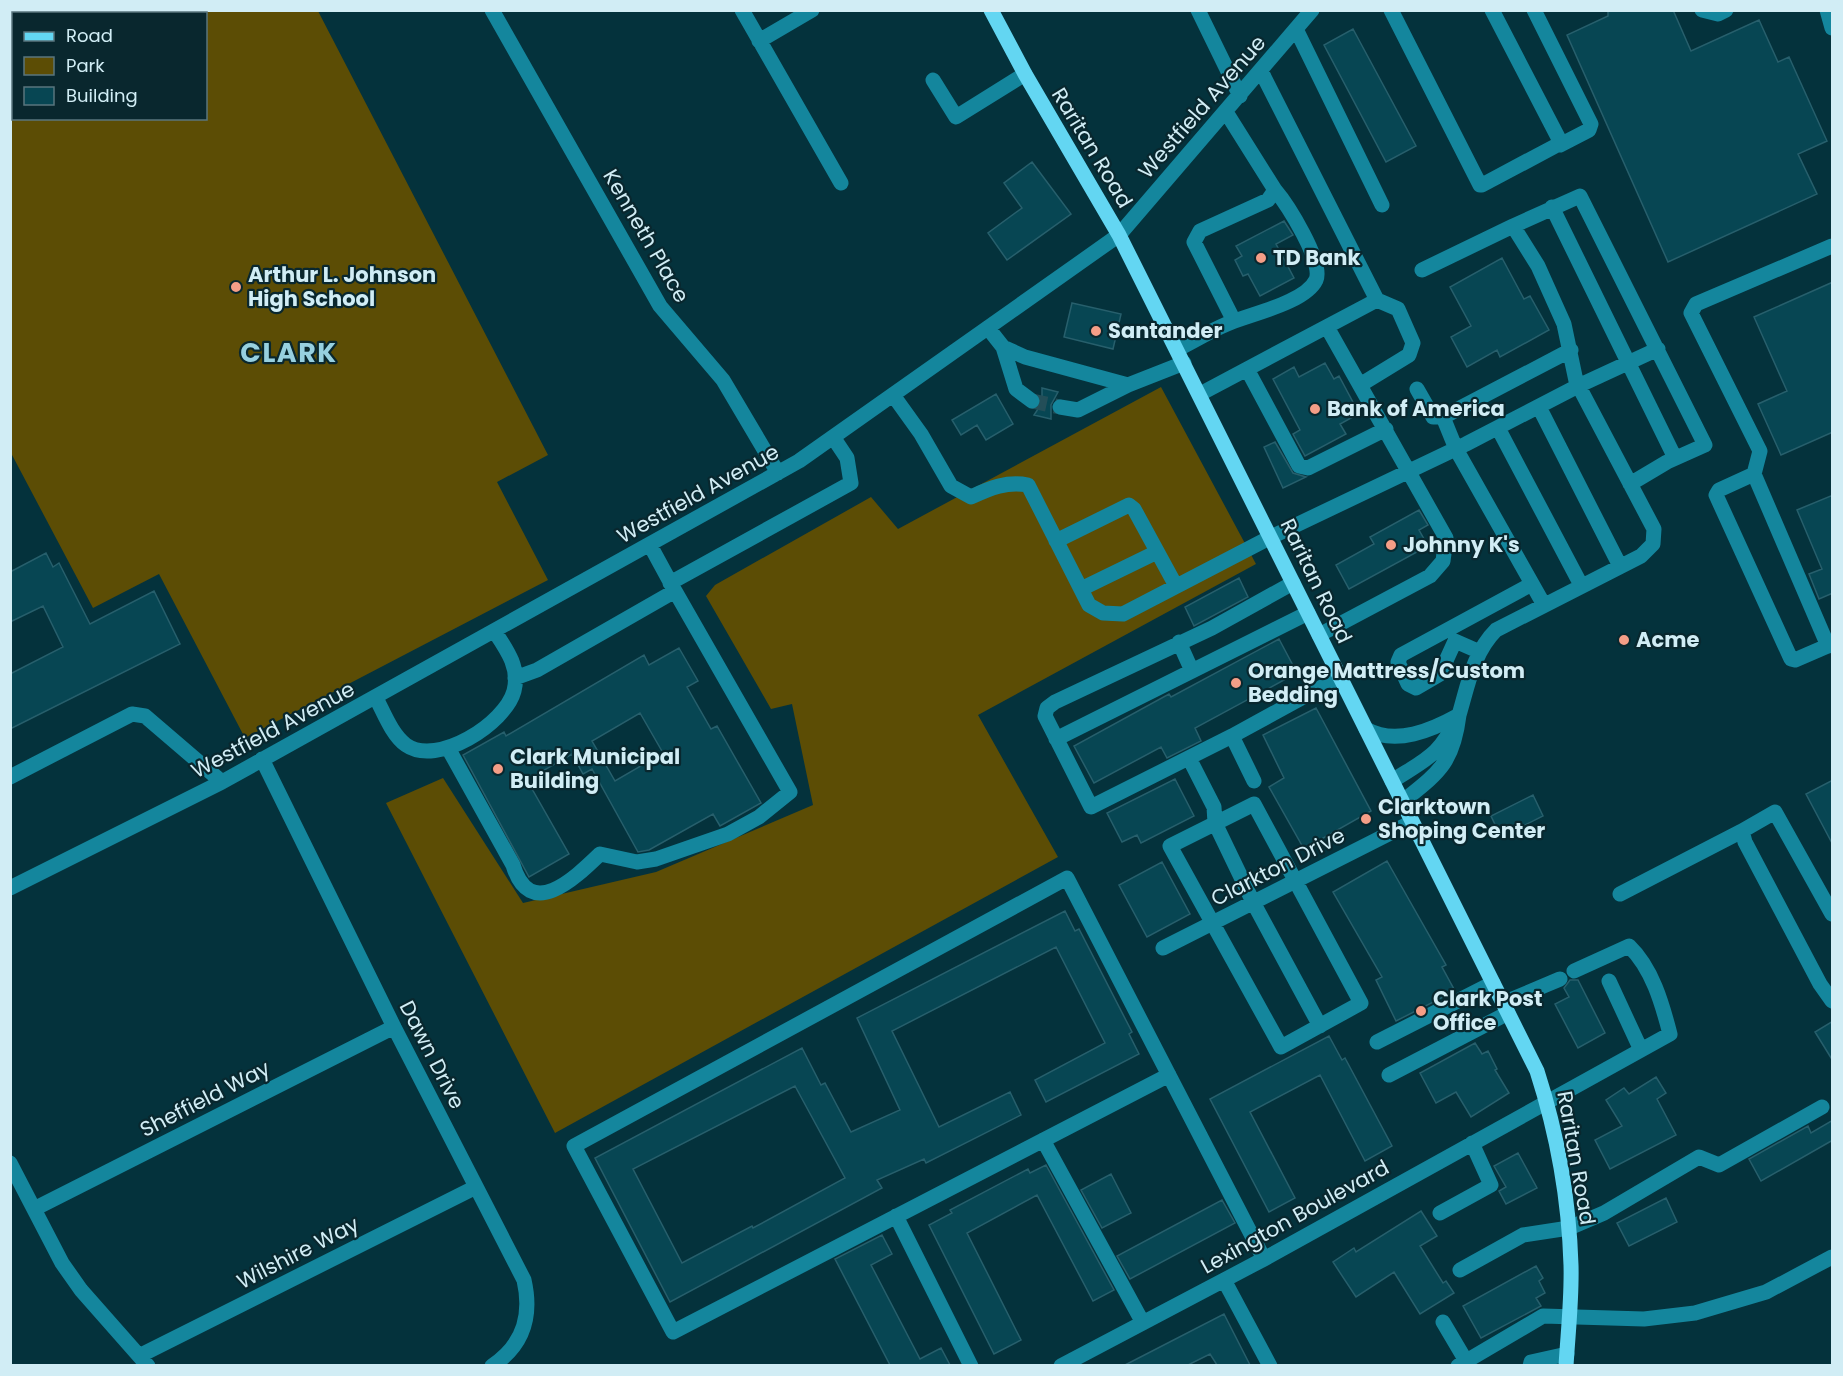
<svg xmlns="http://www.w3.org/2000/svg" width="1843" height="1376" viewBox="0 0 1843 1376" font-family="Poppins,sans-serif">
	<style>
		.green { fill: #5c4d05; fill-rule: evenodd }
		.building { fill: #074653; stroke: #275f6c; stroke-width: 1.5; fill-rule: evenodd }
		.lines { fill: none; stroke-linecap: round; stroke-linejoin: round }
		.minor-tunnel { stroke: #234e58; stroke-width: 15; stroke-dasharray: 15 8; stroke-linecap: butt }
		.minor { stroke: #14869d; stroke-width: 15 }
		.major { stroke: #63d6f2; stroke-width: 15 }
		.poi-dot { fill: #f49e87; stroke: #09272e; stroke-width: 2 }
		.labels { text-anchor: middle; stroke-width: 4.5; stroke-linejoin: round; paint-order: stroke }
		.street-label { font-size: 21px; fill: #d1edf5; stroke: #09272e }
		.poi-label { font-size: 21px; font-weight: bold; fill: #d1edf5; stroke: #09272e; text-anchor: start }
		.district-label { font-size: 27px; font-weight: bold; letter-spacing: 1.5px; fill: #97d0df; stroke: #09272e }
	</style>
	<rect width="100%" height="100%" fill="#04323c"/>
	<path class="green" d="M10,11H318L548,455L497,482L548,580L245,738L159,574L93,608L11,453ZM14,14H206V118H14Z
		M1161,387L1256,564L978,715L1058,857L555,1133L386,803L443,778L523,903L656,872L813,805L792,704L771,709L706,596L715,585L871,497L898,529Z"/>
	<path class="building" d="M1608,10H1673L1691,51L1759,20L1778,62L1789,57L1827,141L1798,154L1817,194L1668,262L1567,35L1608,16Z
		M1353,29L1416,146L1386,162L1324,45Z
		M1032,162L1071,214L1007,260L988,233L1022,208L1004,183Z
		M1284,221L1293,235L1276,244L1294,278L1260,296L1248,274L1243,276L1235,260L1242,256L1236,246Z
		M1502,258L1524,299L1530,296L1549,330L1500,357L1497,350L1467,367L1451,337L1471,326L1450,287Z
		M1833,282V432L1781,455L1758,404L1787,391L1754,317Z
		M1072,303L1121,314L1113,349L1064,337Z
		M1325,363L1334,379L1339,376L1355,406L1349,409L1353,417L1340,424L1346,434L1305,456L1293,434L1300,430L1273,379L1294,367L1299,377Z
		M1042,388L1058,392L1051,405V419L1034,415L1042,403Z
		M996,394L1013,424L986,440L977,425L961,435L952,420Z
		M1275,442L1293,473L1306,477L1283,488L1264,447Z
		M1833,495V593L1819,599L1809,574L1822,569L1797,510Z
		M1419,510L1428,525L1419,530L1428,546L1349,589L1336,565L1374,544L1370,537Z
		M46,553L53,567L59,563L90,624L154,591L180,644L10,729V674L63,647L43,606L10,622V572Z
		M1239,578L1248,597L1194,626L1185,607Z
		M1279,639L1297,673L1195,728L1201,741L1167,758L1161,747L1094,783L1074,746L1169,694L1171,697Z
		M679,648L698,681L687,687L711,729L717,726L761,803L720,826L713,814L649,850L638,852L592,769L583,774L572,754L527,780L569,854L529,877L463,755L504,732L506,736L644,655L649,665ZM640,713L663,753L615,781L592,741Z
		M1316,708L1371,811L1304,849L1269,787L1284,778L1263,735Z
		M1175,779L1194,816L1141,843L1137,835L1122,842L1107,813Z
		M1833,780V845L1806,794Z
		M1533,795L1543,816L1501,837L1491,816Z
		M1387,861L1446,965L1442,967L1455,991L1396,1021L1376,980L1382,977L1333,892Z
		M1162,862L1190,914L1147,937L1119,885Z
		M1065,911L1075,931L1079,929L1132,1032L1129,1034L1139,1054L1046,1102L1035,1080L1105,1043L1056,947L892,1031L939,1127L1010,1092L1021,1115L926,1163L924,1159L877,1180L882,1188L670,1302L595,1158L802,1048L821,1085L825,1083L851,1132L900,1110L857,1018ZM795,1086L845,1178L753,1228L752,1226L682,1263L633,1169Z
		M1570,980H1578L1605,1033L1578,1048L1555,1004L1569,997L1564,988Z
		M1833,1021V1061L1815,1032Z
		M1329,1036L1342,1060L1345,1058L1392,1146L1365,1161L1320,1075L1250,1112L1295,1198L1269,1212L1210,1099Z
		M1475,1043L1482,1054L1488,1051L1497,1069L1495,1070L1509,1093L1471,1117L1456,1092L1436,1103L1420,1073Z
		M1656,1077L1666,1093L1657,1099L1676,1135L1610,1169L1595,1140L1622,1126L1606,1100L1624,1088L1629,1094Z
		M1833,1120V1140L1761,1181L1749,1159L1808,1126L1811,1133Z
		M1518,1153L1537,1188L1506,1204L1499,1191L1506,1187L1494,1166Z
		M1046,1165L1114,1290L1093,1301L1037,1195L967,1233L1021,1340L994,1354L929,1225L952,1213L950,1210L1028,1169L1030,1173Z
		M1111,1174L1131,1213L1102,1228L1081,1190Z
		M1666,1198L1677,1222L1629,1246L1617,1223Z
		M1222,1200L1235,1223L1130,1279L1117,1256Z
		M1421,1211L1437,1236L1420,1246L1443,1283L1446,1281L1454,1293L1420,1314L1394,1272L1356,1297L1333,1262L1354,1248L1356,1252Z
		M882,1235L892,1254L871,1265L920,1359L941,1348L950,1365H890L835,1259Z
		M1536,1266L1543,1278L1539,1281L1545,1293L1536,1298L1541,1306L1481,1338L1463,1306Z
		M1224,1314L1250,1365H1217L1210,1354L1188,1365H1125Z"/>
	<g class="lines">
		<path class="minor-tunnel" d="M1032,401L1060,407"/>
		<path class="minor" d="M492,10L660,306L723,380L778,473
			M742,10L841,183
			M1198,10L1240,96
			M1391,10L1480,185H1482L1561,143L1492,10
			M1534,10L1591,124L1589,130L1560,145
			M1702,10L1718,14L1726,10
			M1827,10L1832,28
			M1296,29L1382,205
			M759,41L812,10
			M933,80L956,117L1025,74
			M1226,112L1275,190L1268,200L1200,231L1194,242L1234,321
			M1552,207L1675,458
			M1422,270L1513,226
			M988,328L1003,347L1016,389L1032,401
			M1003,347L1025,357L1128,385
			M1178,349C1194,341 1210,331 1227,324C1250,314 1305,303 1316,280C1324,262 1287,204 1275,190
			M1247,369L1299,466L1308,468L1386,429
			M1360,385L1409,355L1413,343L1398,309L1377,300
			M1417,389L1433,417H1443
			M1200,394L1377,300L1261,71
			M893,395L921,434L951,486L971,497C990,488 1007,481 1028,485L1089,605L1103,613L1123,614L1271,537L1466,444L1578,386L1658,349
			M1060,407L1078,410L1128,385L1184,363
			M1539,407L1620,566
			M1498,428L1581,585
			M1754,474L1719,490L1716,495L1791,659L1795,660L1832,644
			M1056,541L1129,505L1134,509L1176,586
			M670,583L851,483L847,458L833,437
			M1293,583L1212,628L1055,702L1047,708L1045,716L1091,807L1232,736L1340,677
			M1081,589L1157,552
			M1544,605L1456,449L1443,417L1571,350
			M1319,635L1430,576L1443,561L1446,538L1327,327
			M1179,642L1192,671
			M1828,646L1754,474L1760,451L1691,313L1696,304L1832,246
			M1480,652L1455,641L1440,674L1416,688L1408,684L1398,662L1401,655L1532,584
			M515,678L537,670L675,591L650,545
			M376,698C384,713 392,735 406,745C437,767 505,724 514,691C520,668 507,650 495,632
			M1366,729C1396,746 1432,730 1459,715C1468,685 1473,653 1496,630L1641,556L1653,544L1654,529L1576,381L1564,324L1538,266L1513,226L1580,196L1705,445L1667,462L1630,484
			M1232,736L1254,781
			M1056,739L1308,613
			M448,748L513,865C530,922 575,878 600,854L637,862L656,859L728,834L759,817L790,792L675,591
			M1189,758L1214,807L1215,823L1253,902L1320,1026
			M262,759L394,1027L524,1280C532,1315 524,1345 492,1366
			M10,777L132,714L145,716L222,782
			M1392,781C1428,758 1439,756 1459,715C1453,764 1438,773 1402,802
			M1254,804L1361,1003L1281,1047L1170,846Z
			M10,888L222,782L799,461L1119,235L1312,10
			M1620,894L1742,831
			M1832,914L1775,812L1742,831L1745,842L1820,984L1832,1001
			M1163,948L1412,822
			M1609,981L1641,1050
			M1503,1003L1560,979
			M1377,1042L1493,983
			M1169,1075L673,1332L574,1146L1067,878L1264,1259
			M1389,1075L1508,1013
			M1043,1140L1143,1323
			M10,1163L62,1263L81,1290L148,1366
			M34,1209L394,1027
			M1440,1213L1491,1185L1472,1143
			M896,1216L971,1366
			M1460,1270L1523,1235L1569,1228L1604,1213L1699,1157L1719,1165L1822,1107
			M1224,1280L1270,1366
			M1443,1322L1466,1361
			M139,1356L476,1187
			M1061,1366L1264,1259L1670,1034C1662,1003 1652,968 1629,946L1574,971
			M1458,1366L1543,1316L1644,1319L1695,1313L1766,1292L1832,1257
			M1530,1366L1531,1362L1567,1354"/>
		<path class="major" d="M991,10L1025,74L1119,235L1537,1071C1557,1133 1569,1200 1571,1265C1572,1298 1568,1332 1566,1366"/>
	</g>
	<g class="poi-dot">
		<circle cx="1261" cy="258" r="6"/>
		<circle cx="236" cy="287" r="6"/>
		<circle cx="1096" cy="331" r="6"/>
		<circle cx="1315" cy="409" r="6"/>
		<circle cx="1391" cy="545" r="6"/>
		<circle cx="1624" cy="640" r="6"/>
		<circle cx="1236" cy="683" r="6"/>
		<circle cx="498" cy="769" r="6"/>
		<circle cx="1366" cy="819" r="6"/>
		<circle cx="1421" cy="1011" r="6"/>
	</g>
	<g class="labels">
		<g class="street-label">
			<text transform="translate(1202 107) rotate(-49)" y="7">Westfield Avenue</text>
			<text transform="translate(1092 148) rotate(59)" y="7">Raritan Road</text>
			<text transform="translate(646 236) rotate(60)" y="7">Kenneth Place</text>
			<text transform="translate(698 494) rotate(-29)" y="7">Westfield Avenue</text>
			<text transform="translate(1316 581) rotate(64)" y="7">Raritan Road</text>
			<text transform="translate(273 730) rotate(-28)" y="7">Westfield Avenue</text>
			<text transform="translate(1278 867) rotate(-27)" y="7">Clarkton Drive</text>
			<text transform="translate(432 1055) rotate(63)" y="7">Dawn Drive</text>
			<text transform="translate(205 1099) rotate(-27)" y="7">Sheffield Way</text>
			<text transform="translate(1576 1158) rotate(80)" y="7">Raritan Road</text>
			<text transform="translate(1295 1217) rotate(-29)" y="7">Lexington Boulevard</text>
			<text transform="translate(298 1253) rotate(-27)" y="7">Wilshire Way</text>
		</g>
		<g class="poi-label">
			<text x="1273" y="265">TD Bank</text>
			<text x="248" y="282">Arthur L. Johnson<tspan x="248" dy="24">High School</tspan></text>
			<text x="1108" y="338">Santander</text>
			<text x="1327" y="416">Bank of America</text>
			<text x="1403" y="552">Johnny K's</text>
			<text x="1636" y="647">Acme</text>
			<text x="1248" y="678">Orange Mattress/Custom<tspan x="1248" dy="24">Bedding</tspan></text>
			<text x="510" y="764">Clark Municipal<tspan x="510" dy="24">Building</tspan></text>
			<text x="1378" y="814">Clarktown<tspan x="1378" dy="24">Shoping Center</tspan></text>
			<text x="1433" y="1006">Clark Post<tspan x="1433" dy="24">Office</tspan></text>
		</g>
		<g class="district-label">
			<text x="289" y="362">CLARK</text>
		</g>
	</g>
	<rect width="1843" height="1376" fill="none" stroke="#d1edf5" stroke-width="24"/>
	<rect x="12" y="12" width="195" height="108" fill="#09272e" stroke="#59767e" stroke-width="1.5"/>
	<rect x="24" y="32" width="30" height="9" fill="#63d6f2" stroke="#59767e" stroke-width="1.5"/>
	<text x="66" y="42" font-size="18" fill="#d1edf5">Road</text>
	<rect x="24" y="57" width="30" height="18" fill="#5c4d05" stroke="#59767e" stroke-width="1.5"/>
	<text x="66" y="72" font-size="18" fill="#d1edf5">Park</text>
	<rect x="24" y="87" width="30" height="18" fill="#074653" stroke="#59767e" stroke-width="1.5"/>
	<text x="66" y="102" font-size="18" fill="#d1edf5">Building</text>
</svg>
